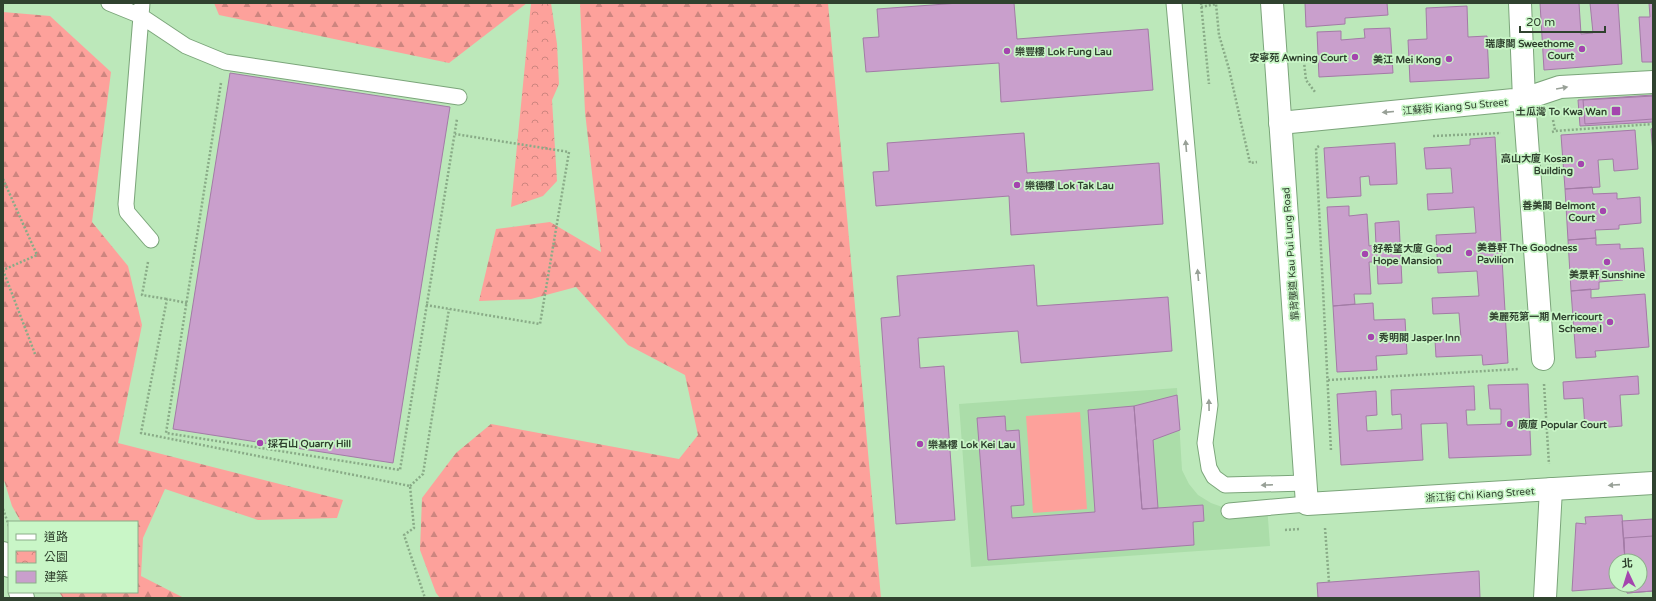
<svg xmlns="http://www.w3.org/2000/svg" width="1656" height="601" viewBox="0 0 1656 601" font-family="'Varela Round','Noto Sans TC',sans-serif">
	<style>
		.built { fill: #abdda9 }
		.grass { fill: #fda19b }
		.forest { fill: url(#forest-firs) }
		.park { fill: url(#park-crowns) }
		.building { fill: #c99fcc; stroke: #a37ba6 }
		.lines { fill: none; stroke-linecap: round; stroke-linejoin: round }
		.service-casing { stroke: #7ba57a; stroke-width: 17 }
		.minor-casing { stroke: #7ba57a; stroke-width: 24 }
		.tertiary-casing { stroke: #7ba57a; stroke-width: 24 }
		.path { stroke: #89ab87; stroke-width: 2.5; stroke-dasharray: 2 2; stroke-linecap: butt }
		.service { stroke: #fff; stroke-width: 15 }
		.minor { stroke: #fff; stroke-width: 22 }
		.tertiary { stroke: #fff; stroke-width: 22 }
		.oneway { fill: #98a097 }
		.poi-dot { fill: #a445ae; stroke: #c9f6c7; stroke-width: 1.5 }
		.labels { text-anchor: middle; stroke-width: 3.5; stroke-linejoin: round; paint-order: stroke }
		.poi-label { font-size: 10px; font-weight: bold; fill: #30422f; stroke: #c9f6c7; text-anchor: start }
		.street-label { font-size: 10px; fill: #30422f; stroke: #c9f6c7 }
	</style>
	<defs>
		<pattern id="forest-firs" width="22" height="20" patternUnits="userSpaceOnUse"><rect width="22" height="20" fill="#fda19b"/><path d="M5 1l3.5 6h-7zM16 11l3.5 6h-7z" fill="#cd857f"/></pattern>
		<pattern id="park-crowns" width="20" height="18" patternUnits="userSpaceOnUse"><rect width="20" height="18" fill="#fda19b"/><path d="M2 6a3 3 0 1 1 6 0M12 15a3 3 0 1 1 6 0" fill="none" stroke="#cd857f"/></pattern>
	</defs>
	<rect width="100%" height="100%" fill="#bce8ba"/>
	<path class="built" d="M1177,388L1182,470L1189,484L1198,495L1211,503L1225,508L1267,505L1270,546L971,567L959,404Z"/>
	<path class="grass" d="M1080,412L1087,509L1033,513L1026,416Z"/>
	<path class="forest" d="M214,3H527L449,63L219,15Z
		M580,3H828L881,598H440L436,593L420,550L422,498L456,453L491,424L679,459L698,435L685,375L628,345L576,287L531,299L479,301L496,229L550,222L601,252L585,112Z
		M3,12L50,16L111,72L92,222L128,266L142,325L118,443L343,500L337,518L258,520L165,489L143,538L141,576L184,598H63L59,592H137V522H21L12,506L3,477Z"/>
	<path class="park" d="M531,3H551L557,44L559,84L552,100L557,181L543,196L511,207Z"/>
	<path class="building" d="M959,3H1014L1017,39L1148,29L1153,90L1001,102L999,63L866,72L863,38L879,37L877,9Z
		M1305,3H1387L1388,15L1345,18V24L1306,27Z
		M1540,3H1579L1581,34L1593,33L1590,3H1618L1622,64L1544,70Z
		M1649,3H1653V62H1642L1639,17H1650Z
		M1467,6L1468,37L1487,36L1489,78L1410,82L1408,40L1427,39L1426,8Z
		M1390,28L1393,73L1319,77L1317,32L1341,31V40L1365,38L1364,29Z
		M230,73L450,107L393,463L173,429Z
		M1653,95V122L1580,126L1578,100Z
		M1653,96V119L1585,124L1583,100Z
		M1653,128V153L1651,129Z
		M1635,130L1638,169L1614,171L1613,159L1598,160L1600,187L1565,189L1561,135Z
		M1024,133L1027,173L1159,163L1163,224L1011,235L1009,196L876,206L873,172L889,171L887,143Z
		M1495,137L1508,363L1483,365L1482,355L1436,357L1435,340L1461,338L1459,313L1433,314L1432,298L1479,296L1477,271L1438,273L1436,235L1476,233L1474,207L1428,210L1427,194L1453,193L1451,168L1426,169L1424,148L1470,145V139Z
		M1395,143L1397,184L1370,185L1369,176L1360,177L1361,196L1327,198L1324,148Z
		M1592,187L1593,194L1617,193V199L1640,197L1641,223L1619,225V229L1595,230L1596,238L1568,240L1565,189Z
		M1349,206V216L1367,214L1369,246L1376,245L1375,223L1399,221L1402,283L1378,284L1377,262H1369L1371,294H1354L1355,304L1333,306L1327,207Z
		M1596,238V245L1620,244V249L1643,248L1645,274L1622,276L1623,280L1599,282V289L1571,291L1568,240Z
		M1034,265L1037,306L1168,297L1172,351L1021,363L1018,331L918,338L920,368L944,366L955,520L896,524L881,318L900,316L897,276Z
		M1591,289V298L1645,294L1649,347L1595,351L1596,357L1576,358L1571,291Z
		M1373,303L1374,320L1405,319L1407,354L1376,356L1377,370L1337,372L1333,306Z
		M1638,376L1639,394L1620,395L1622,426L1585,429L1583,398L1564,399L1563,382Z
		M1528,384L1531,455L1449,458L1447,423L1421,424L1423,460L1341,465L1337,394L1376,391L1377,415L1366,416L1367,431L1402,429L1401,414L1392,415L1391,390L1474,386L1475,410H1466L1467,425L1501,424V409H1490L1488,385Z
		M1177,395L1180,430L1153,440L1158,508L1142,509L1134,406Z
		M1134,406L1142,509L1203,505L1204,521L1193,522L1194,545L988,560L977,418L1005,416L1006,431L1019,430L1024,505L1011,506L1012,518L1095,512L1088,410Z
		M1622,515L1625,561H1616V585H1627V587L1572,591L1576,523L1586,524L1585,517Z
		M1653,519V591L1627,593V585H1640V561H1625L1622,521Z
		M1653,536V591L1627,593V585H1640V561H1625L1624,538Z
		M1479,571L1480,598H1318L1317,583Z"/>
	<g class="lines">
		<defs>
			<path id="service" d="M109,3L141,16L126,204L127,212L151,240
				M142,3L141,16L186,46L225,62L459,97
				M1174,3L1210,405L1205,443L1209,468L1214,477L1225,485L1306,483
				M1229,511L1307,504"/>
			<path id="minor" d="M1520,3L1524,99L1543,359
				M1280,123L1524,99L1560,87L1653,82
				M3,553L9,566
				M20,592L23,598
				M1545,598L1551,489"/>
			<path id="tertiary" d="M1272,3L1307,504L1653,483"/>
		</defs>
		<use href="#service" class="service-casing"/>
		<use href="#minor" class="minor-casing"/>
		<use href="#tertiary" class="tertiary-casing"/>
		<path class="path" d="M1201,3L1209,84
			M1201,7L1216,4L1219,35L1229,69L1250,163L1257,162
			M1303,53L1306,80L1315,92
			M221,83L166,433L400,470L457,119
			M1553,120L1555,130
			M1552,132L1555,131L1653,124
			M1433,136L1501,133
			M1319,146L1316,148L1331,451
			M3,179L37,255L3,270
			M148,262L142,295L167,299
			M3,270L35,354
			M187,303L167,299L141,433L410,486L414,528L404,535L425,598
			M426,305L540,324L569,152L455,134
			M1328,380L1519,369
			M1544,384L1549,464
			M410,486L423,474L449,309
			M3,509L9,526
			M1325,528L1329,582
			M1285,530L1300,529"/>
		<use href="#service" class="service"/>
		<use href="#minor" class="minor"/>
		<use href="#tertiary" class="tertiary"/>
	</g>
	<defs><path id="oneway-solid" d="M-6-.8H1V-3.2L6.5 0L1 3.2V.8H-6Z"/></defs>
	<g class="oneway">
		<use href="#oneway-solid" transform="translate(1562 88) rotate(-10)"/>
		<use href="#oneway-solid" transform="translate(1388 112) rotate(175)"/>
		<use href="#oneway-solid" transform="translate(1186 146) rotate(-95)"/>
		<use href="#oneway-solid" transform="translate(1198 275) rotate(-95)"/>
		<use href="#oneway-solid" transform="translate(1209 405) rotate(-91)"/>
		<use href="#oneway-solid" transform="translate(1267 485) rotate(178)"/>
		<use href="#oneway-solid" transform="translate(1614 485) rotate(176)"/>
	</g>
	<g class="poi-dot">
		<circle cx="1582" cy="49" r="4"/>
		<circle cx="1007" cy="51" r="4"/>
		<circle cx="1355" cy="57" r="4"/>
		<circle cx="1449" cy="59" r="4"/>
		<rect x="1611" y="106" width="10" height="10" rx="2"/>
		<circle cx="1581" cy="164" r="4"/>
		<circle cx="1017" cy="185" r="4"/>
		<circle cx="1603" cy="211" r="4"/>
		<circle cx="1469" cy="253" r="4"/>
		<circle cx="1365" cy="254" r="4"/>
		<circle cx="1607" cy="262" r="4"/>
		<circle cx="1610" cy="322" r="4"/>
		<circle cx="1371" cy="337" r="4"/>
		<circle cx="1510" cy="424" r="4"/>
		<circle cx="260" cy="443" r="4"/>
		<circle cx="920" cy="444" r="4"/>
	</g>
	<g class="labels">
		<g class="poi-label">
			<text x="1574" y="47" text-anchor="end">瑞康閣 Sweethome<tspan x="1574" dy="12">Court</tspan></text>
			<text x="1015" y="55">樂豐樓 Lok Fung Lau</text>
			<text x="1347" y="61" text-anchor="end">安寧苑 Awning Court</text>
			<text x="1441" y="63" text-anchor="end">美江 Mei Kong</text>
			<text x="1607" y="115" text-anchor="end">土瓜灣 To Kwa Wan</text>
			<text x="1573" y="162" text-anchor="end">高山大廈 Kosan<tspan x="1573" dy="12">Building</tspan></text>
			<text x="1025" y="189">樂德樓 Lok Tak Lau</text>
			<text x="1595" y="209" text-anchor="end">善美閣 Belmont<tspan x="1595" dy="12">Court</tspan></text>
			<text x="1477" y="251">美善軒 The Goodness<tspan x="1477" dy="12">Pavilion</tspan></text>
			<text x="1373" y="252">好希望大廈 Good<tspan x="1373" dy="12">Hope Mansion</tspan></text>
			<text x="1607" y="278" text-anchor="middle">美景軒 Sunshine</text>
			<text x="1602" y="320" text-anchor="end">美麗苑第一期 Merricourt<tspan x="1602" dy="12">Scheme I</tspan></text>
			<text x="1379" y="341">秀明閣 Jasper Inn</text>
			<text x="1518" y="428">廣廈 Popular Court</text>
			<text x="268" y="447">採石山 Quarry Hill</text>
			<text x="928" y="448">樂基樓 Lok Kei Lau</text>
		</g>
		<g class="street-label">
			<text transform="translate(1455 106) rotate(-5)" y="4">江蘇街 Kiang Su Street</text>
			<text transform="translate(1290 254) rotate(-94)" y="4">靠背壟道 Kau Pui Lung Road</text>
			<text transform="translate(1480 494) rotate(-4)" y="4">浙江街 Chi Kiang Street</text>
		</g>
	</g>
	<rect width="1656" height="601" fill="none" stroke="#30422f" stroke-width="8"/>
	<rect x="8" y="521" width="130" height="72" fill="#c9f6c7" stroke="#8cae8a"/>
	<rect x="16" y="534" width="20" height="6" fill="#ffffff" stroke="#8cae8a"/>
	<text x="44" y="541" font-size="12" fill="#30422f">道路</text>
	<rect x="16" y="551" width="20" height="12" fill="url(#park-crowns)" stroke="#8cae8a"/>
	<text x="44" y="561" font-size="12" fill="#30422f">公園</text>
	<rect x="16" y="571" width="20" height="12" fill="#c99fcc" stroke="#8cae8a"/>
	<text x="44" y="581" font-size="12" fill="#30422f">建築</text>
	<g transform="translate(1628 573) rotate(356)"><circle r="19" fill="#c9f6c7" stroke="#8cae8a"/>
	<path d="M0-3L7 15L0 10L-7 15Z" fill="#a445ae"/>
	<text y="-6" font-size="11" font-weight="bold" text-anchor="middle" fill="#30422f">北</text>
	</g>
	<path d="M1520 26v6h85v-6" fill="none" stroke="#30422f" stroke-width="2"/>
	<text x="1526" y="26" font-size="12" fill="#30422f" stroke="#c9f6c7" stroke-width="3" paint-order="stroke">20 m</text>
</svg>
